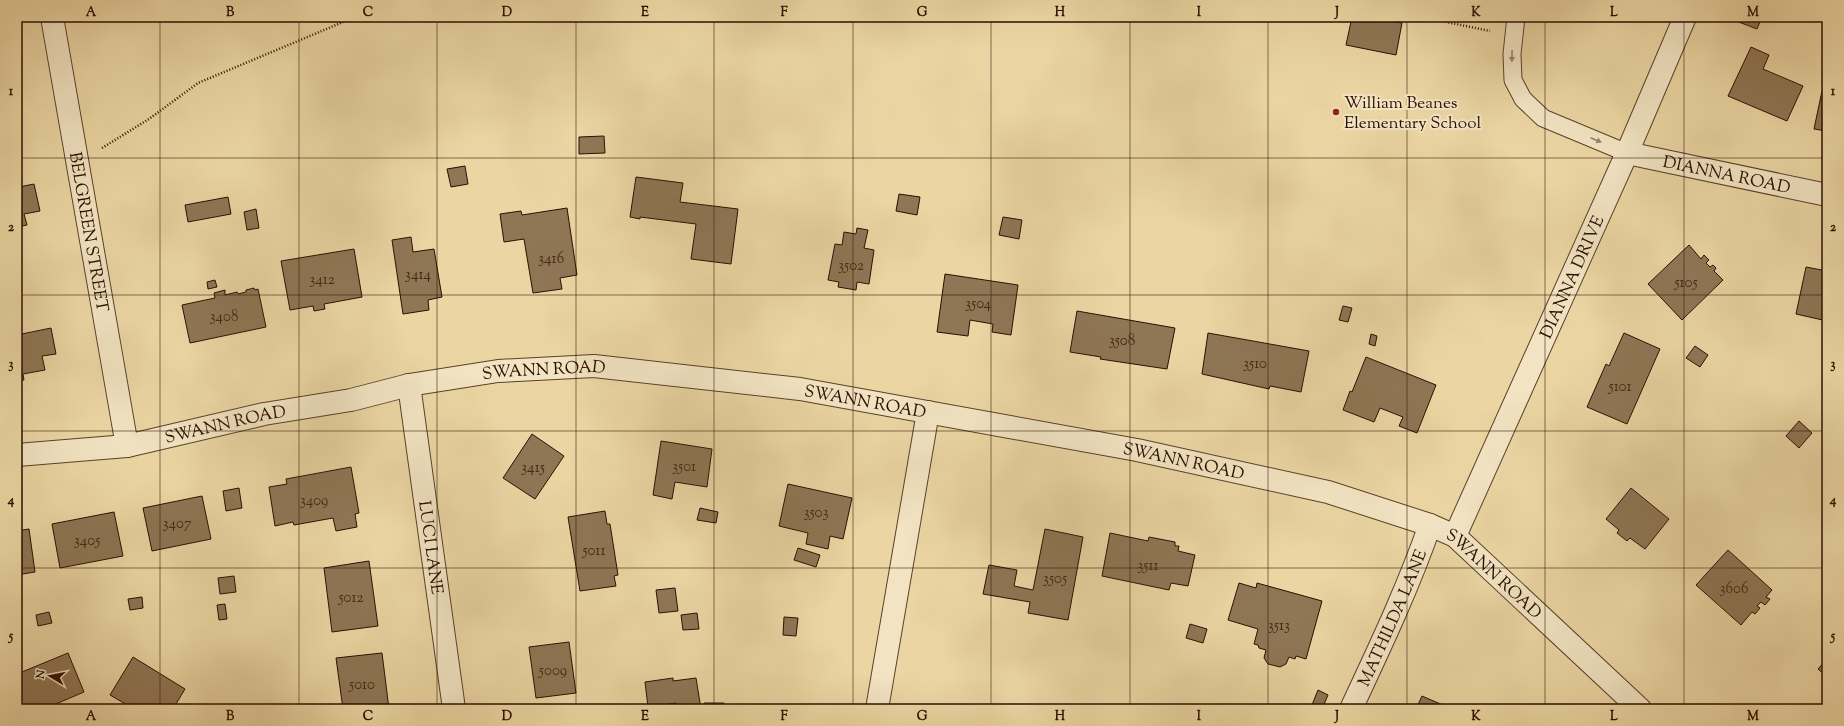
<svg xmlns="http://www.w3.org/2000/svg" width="1844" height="726" viewBox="0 0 1844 726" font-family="'Sorts Mill Goudy',serif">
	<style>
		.building { fill: #8f7655; stroke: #2b0e00 }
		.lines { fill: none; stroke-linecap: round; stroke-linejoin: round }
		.service-casing { stroke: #5b4029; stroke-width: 19 }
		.minor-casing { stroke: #5b4029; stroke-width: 24 }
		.path { stroke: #2b0e00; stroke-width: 2.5; stroke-dasharray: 1 2; stroke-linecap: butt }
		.service { stroke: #f2e4c3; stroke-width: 17 }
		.minor { stroke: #f2e4c3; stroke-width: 22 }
		.oneway { fill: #98846b }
		.grid { fill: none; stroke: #2b0e00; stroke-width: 1; stroke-opacity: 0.55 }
		.poi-dot { fill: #8f2418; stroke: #f2e4c3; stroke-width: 1.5 }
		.labels { text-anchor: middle; stroke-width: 4; stroke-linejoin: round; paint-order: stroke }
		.number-label { font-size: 15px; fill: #442815 }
		.poi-label { font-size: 17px; fill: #2b0e00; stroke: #f2e4c3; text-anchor: start }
		.street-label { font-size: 17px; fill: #2b0e00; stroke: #f2e4c3 }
		.neatline { fill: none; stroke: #2b0e00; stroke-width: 1.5 }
		.grid-label { font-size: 13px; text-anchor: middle; font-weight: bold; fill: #2b0e00 }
	</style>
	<rect width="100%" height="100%" fill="#ebd6a3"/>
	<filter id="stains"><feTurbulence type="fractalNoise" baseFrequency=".005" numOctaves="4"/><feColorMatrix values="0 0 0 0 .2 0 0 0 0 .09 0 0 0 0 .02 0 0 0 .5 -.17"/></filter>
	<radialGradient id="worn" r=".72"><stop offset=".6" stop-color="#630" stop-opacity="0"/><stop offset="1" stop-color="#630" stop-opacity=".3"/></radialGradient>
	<path class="building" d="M1352,17H1370L1402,23L1396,55L1346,45Z
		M1738,17H1762L1757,29L1736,21Z
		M1751,47L1769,55L1763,69L1803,86L1787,121L1728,96Z
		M1822,91H1827V131L1814,129Z
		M604,136L605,153L579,154V137Z
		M465,166L468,184L451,187L447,169Z
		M17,176L19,187L34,184L40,211L24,214L27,225L17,227Z
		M636,177L683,183L680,202L738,209L731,264L691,259L696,224L640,217V219L630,217Z
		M899,194L920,197L917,215L896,211Z
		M228,197L231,214L188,222L185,205Z
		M567,208L577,275L560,278L562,289L533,293L524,239L504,242L500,214L521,211L522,215Z
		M256,209L259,228L247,230L244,212Z
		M1003,217L1022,220L1019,239L999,235Z
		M857,228L868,230L864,248L874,250L869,284L857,282L856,290L838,287L839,282L828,280L835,244L842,245L844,232L856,234Z
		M411,237L413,252L434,249L442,297L428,300L429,310L403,314L392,240Z
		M1689,245L1701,259L1704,255L1709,260L1706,263L1710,267L1713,265L1716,268L1714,271L1723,280L1682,320L1648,284Z
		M354,249L362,297L324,304L325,309L314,311L313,306L290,310L281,261Z
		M1806,267L1827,271V321L1796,314Z
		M945,274L1018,285L1011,335L992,332L993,324L970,320L968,336L937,332Z
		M215,280L217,287L208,289L207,282Z
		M254,288L255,290L258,289L266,327L190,343L182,305L215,298L214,293L225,290V295L237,292L238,294L246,292V290Z
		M1343,306L1352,308L1348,322L1339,320Z
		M1077,311L1175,328L1167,369L1100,359L1101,357L1070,352Z
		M51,328L56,354L42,356L45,370L23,374L24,380L17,381V335Z
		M1208,333L1309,351L1301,392L1270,386L1269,389L1202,374Z
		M1624,333L1660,349L1627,424L1587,407L1606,364L1609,366Z
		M1371,334L1377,336L1375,346L1369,344Z
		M1695,346L1708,355L1700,367L1686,358Z
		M1366,357L1436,385L1417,433L1399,426L1403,417L1380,408L1374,422L1343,410L1350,391L1352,392Z
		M1799,421L1812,433L1799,448L1786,436Z
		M532,434L564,456L535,499L503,478Z
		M661,441L712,449L707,487L675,482L672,499L653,495Z
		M351,467L359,513L355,514L357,527L336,531L333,518L294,525L293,522L275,526L269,487L287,484L286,479Z
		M788,484L852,498L843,539L830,536L828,549L806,544L808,533L779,526Z
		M239,488L242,508L226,511L223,491Z
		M1631,488L1669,519L1645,549L1630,538L1627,541L1617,533L1619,530L1606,519Z
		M202,496L211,539L152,551L143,508Z
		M700,508L718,512L716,523L697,520Z
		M605,511L607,524H610L618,575L614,576L616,586L580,591L568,517Z
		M114,512L123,556L60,568L52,524Z
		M29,529L35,572L17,575V531Z
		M1045,529L1083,537L1068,620L1028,613L1030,602L983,594L989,565L1017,570L1014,586L1033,590Z
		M1110,533L1148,541L1149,537L1175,542V546H1179L1178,551L1195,555L1188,586L1171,583L1169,590L1102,576Z
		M798,548L820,555L816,567L794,560Z
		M1728,550L1772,590L1766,597L1770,599L1765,605L1761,602L1757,606L1760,608L1755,614L1752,612L1741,625L1696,585Z
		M369,561L378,626L332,632L324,568Z
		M234,576L236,592L220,594L218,578Z
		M1239,583L1256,588L1257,583L1322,601L1306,659L1296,656L1295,659L1289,657L1286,664L1280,667L1268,664L1264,658L1266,650L1259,648L1258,645L1254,644L1258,629L1228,620Z
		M675,588L678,611L659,613L656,590Z
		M142,597L143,608L130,610L128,599Z
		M225,604L227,619L219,620L217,605Z
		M49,612L52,623L38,626L36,615Z
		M697,613L699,629L683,630L681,615Z
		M784,617L798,618L796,636L783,635Z
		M1190,624L1207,629L1203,643L1186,638Z
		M569,642L576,693L536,698L529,647Z
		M68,653L84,692L44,709H24L17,692V674Z
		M382,653L389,709H343L336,658Z
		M133,657L185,689L173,709H134L110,695Z
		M1827,659V677L1818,669Z
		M673,678V681L696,678L701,709H677L676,703L648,707L645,682Z
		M1318,690L1328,695L1322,709L1312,705Z
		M1422,696L1452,709H1416Z
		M704,703H724V709H704Z"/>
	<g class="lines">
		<defs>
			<path id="service" d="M1516,17L1512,54L1513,80L1523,99L1543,118L1627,153"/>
			<g id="minor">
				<path id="s1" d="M52,17L127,446"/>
				<path id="s2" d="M1627,153L1827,195"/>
				<path id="s3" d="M409,385L454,709"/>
				<path id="s4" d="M17,455L127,446L264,414L351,400L409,385L498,371L594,366L800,389L1137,450L1328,492L1430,525L1455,536L1640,709"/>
				<path id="s5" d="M1455,536L1627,153L1685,17"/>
				<path d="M877,709L928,412"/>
				<path id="s6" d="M1351,709C1379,649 1408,588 1430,525"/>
			</g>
		</defs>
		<use href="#service" class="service-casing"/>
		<use href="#minor" class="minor-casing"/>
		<path class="path" d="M1422,17L1490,31
			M102,148L149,119L198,83L355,17"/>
		<use href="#service" class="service"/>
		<use href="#minor" class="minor"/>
	</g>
	<defs><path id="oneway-solid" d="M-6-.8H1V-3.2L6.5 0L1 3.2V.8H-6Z"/></defs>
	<g class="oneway">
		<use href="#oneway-solid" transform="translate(1512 56) rotate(91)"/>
		<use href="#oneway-solid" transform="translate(1596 140) rotate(23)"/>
	</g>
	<path class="grid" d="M160,17V709M299,17V709M437,17V709M576,17V709M714,17V709M853,17V709M991,17V709M1130,17V709M1268,17V709M1407,17V709M1545,17V709M1684,17V709M17,158H1827M17,295H1827M17,431H1827M17,568H1827"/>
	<circle class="poi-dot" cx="1336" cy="112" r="4"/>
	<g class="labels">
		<g class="number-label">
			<text x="551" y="263">3416</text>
			<text x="851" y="270">3502</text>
			<text x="418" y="279">3414</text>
			<text x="322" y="284">3412</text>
			<text x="1686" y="287">5105</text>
			<text x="978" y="308">3504</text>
			<text x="224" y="321">3408</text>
			<text x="1122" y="345">3508</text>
			<text x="1255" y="368">3510</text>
			<text x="1620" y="391">5101</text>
			<text x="684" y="471">3501</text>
			<text x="533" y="472">3415</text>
			<text x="314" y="505">3409</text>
			<text x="816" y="517">3503</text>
			<text x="177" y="528">3407</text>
			<text x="87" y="545">3405</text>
			<text x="594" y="555">5011</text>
			<text x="1148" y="570">3511</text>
			<text x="1055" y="583">3505</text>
			<text x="1734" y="593">3606</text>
			<text x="351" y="602">5012</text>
			<text x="1279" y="630">3513</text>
			<text x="553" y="675">5009</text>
			<text x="362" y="689">5010</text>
		</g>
		<g class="poi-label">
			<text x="1344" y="108">William Beanes<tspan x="1344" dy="20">Elementary School</tspan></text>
		</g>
		<g class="street-label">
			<text dy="6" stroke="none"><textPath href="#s2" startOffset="102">DIANNA ROAD</textPath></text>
			<text dy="6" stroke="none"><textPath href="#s1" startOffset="218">BELGREEN STREET</textPath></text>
			<text dy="6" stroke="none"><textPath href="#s5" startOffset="284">DIANNA DRIVE</textPath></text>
			<text dy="6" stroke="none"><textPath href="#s4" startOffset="535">SWANN ROAD</textPath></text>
			<text dy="6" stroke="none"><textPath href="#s4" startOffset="859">SWANN ROAD</textPath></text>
			<text dy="6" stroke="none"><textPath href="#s4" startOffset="211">SWANN ROAD</textPath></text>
			<text dy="6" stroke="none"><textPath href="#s4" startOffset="1183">SWANN ROAD</textPath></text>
			<text dy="6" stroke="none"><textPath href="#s3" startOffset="164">LUCI LANE</textPath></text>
			<text dy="6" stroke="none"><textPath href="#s4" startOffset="1519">SWANN ROAD</textPath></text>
			<text dy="6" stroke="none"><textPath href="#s6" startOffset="100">MATHILDA LANE</textPath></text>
		</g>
	</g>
	<rect width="1844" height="726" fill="none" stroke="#ebd6a3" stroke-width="44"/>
	<g transform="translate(50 676) rotate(280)" stroke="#f2e4c3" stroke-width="3" paint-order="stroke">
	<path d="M0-3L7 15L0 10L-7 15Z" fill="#2b0e00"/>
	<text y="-6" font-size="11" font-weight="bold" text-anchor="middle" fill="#2b0e00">N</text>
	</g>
	<rect x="22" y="22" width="1800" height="682" class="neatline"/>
	<g class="grid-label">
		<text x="91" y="16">A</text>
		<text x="230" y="16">B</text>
		<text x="368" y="16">C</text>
		<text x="507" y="16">D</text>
		<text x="645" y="16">E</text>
		<text x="784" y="16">F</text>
		<text x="922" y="16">G</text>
		<text x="1060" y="16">H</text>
		<text x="1199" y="16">I</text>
		<text x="1337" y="16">J</text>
		<text x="1476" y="16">K</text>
		<text x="1614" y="16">L</text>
		<text x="1753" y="16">M</text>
		<text x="11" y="95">1</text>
		<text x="1833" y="95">1</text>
		<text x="11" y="231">2</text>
		<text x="1833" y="231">2</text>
		<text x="11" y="368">3</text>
		<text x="1833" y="368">3</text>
		<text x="11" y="504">4</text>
		<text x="1833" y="504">4</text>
		<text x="11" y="640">5</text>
		<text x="1833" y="640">5</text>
		<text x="91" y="720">A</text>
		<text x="230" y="720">B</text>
		<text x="368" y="720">C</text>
		<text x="507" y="720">D</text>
		<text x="645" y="720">E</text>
		<text x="784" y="720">F</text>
		<text x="922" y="720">G</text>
		<text x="1060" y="720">H</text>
		<text x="1199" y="720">I</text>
		<text x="1337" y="720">J</text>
		<text x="1476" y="720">K</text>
		<text x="1614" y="720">L</text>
		<text x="1753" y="720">M</text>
	</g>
	<rect width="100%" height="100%" filter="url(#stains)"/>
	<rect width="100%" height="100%" fill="url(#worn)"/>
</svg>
